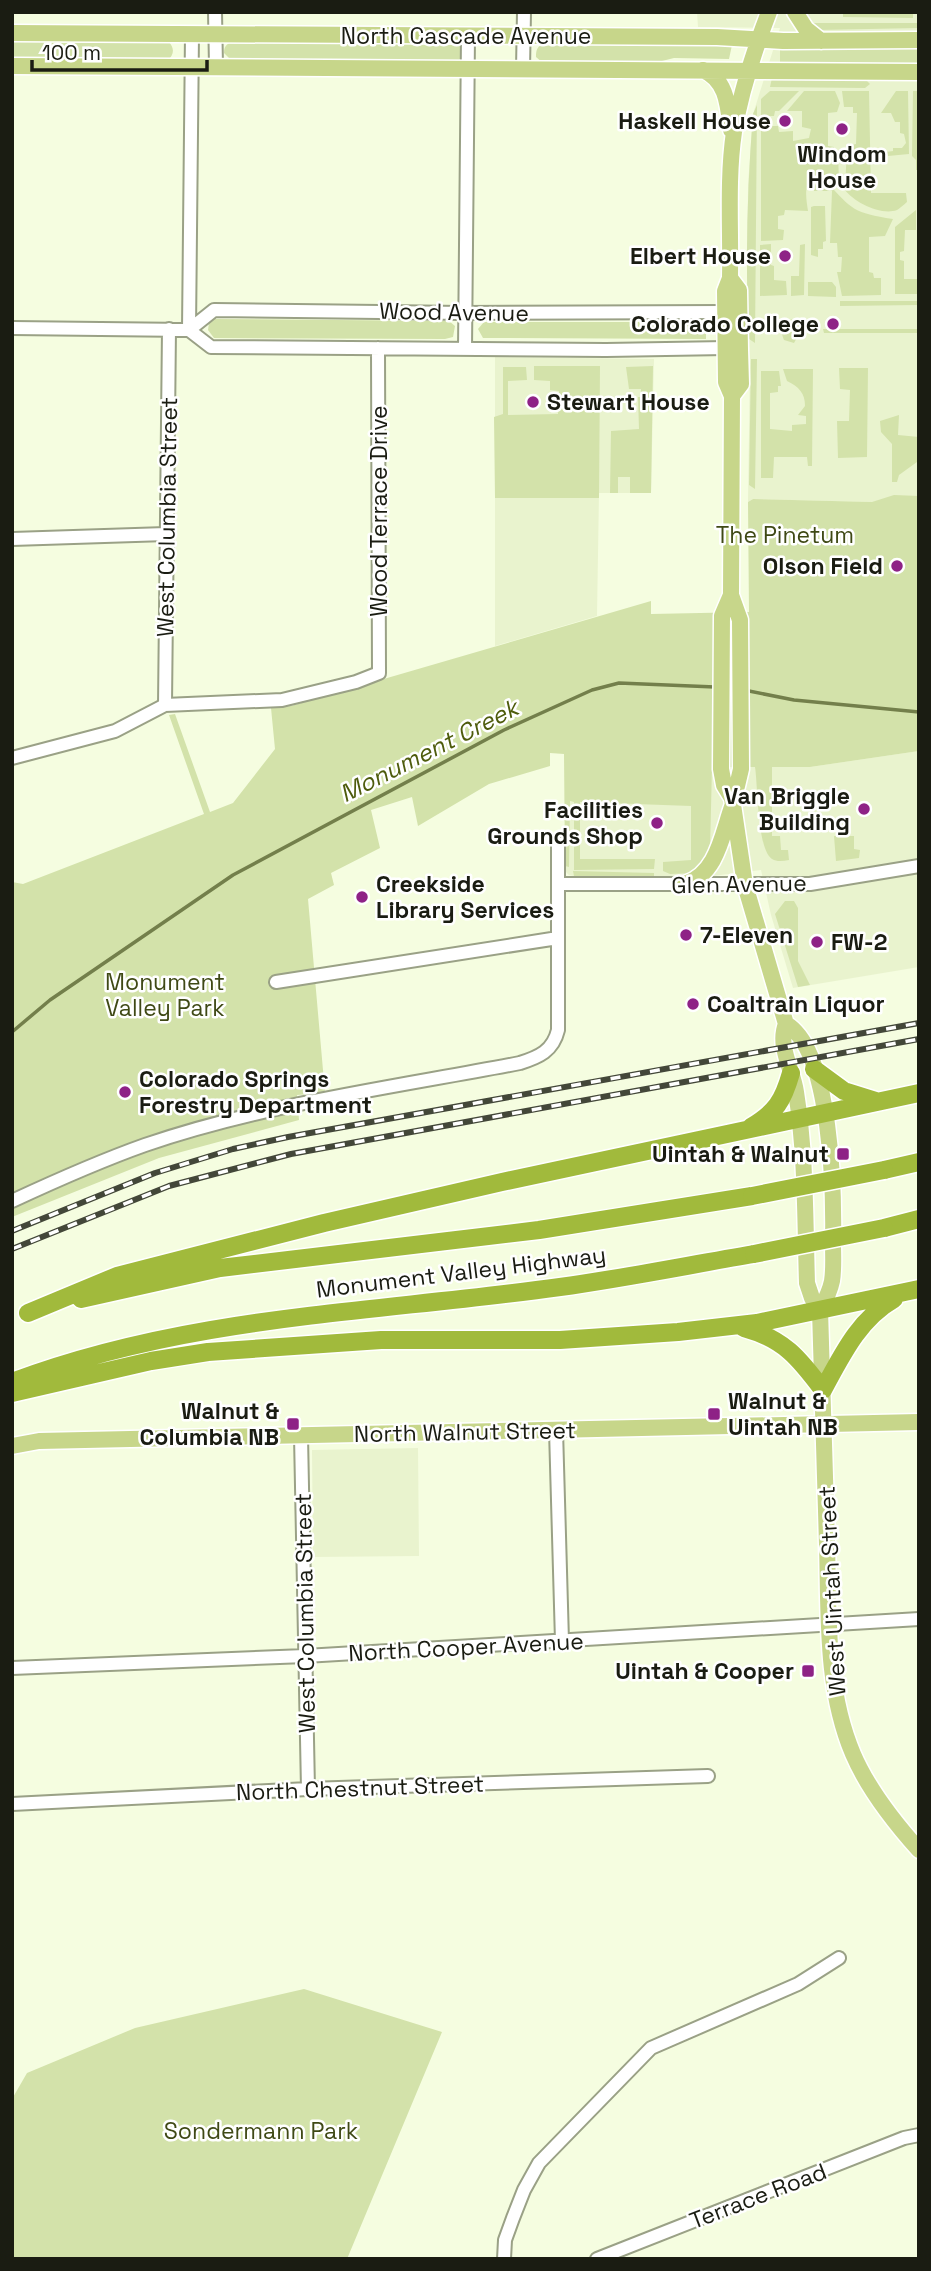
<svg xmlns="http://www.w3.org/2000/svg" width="931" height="2271" viewBox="0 0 931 2271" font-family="'Space Grotesk',sans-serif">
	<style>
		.built { fill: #e9f3ce }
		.green { fill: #d3e2aa }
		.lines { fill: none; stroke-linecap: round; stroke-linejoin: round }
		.stream { stroke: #737f4b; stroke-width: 3.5 }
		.minor-casing { stroke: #9aa186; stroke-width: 16 }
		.major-casing { stroke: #fff; stroke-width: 19 }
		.highway-casing { stroke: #fff; stroke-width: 21 }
		.minor { stroke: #fff; stroke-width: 12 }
		.major { stroke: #c7d68a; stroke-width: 16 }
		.highway { stroke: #a1ba3c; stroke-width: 18 }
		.rail-casing { stroke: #434739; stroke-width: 6 }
		.rail { stroke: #fff; stroke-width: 3.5; stroke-dasharray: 10; stroke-linecap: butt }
		.highway-bridge-casing { stroke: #fff; stroke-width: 21; stroke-linecap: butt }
		.highway-bridge { stroke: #a1ba3c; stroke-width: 18 }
		.poi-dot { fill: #8e2286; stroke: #fff; stroke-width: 2.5 }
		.labels { text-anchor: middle; stroke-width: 5; stroke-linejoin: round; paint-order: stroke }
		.street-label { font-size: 23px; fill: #1a1c12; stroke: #fff }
		.poi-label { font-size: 23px; font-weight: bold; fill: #1a1c12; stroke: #fff; text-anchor: end }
		.park-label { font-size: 23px; fill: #3f4915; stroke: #fff }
		.water-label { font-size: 24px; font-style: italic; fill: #4e5c0c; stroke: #fff }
	</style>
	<rect width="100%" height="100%" fill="#f5fde0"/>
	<path class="built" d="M697,12H919V631L872,502L753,499L748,502L750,363L747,310L748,185L753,114L780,28L698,27Z
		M495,357L654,359L651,493H599L597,616L495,646Z
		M919,751V967L793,988L771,915L761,870L696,878L574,876L569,875L566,872L565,801L710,806L712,767H810Z
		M418,1448L419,1556L313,1557L312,1450Z"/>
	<path class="green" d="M843,12H913V18L843,17Z
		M807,23H919V28L818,30Z
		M12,40L169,42C175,49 174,55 167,61L12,60Z
		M235,41L459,44L463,48V56L457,62L232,61L224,53C224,45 228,43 235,41Z
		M543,44L732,45L729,59L674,58L650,64L543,63L536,57C536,50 537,47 543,44Z
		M780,47H919V64H780Z
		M772,78L866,80L870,84L865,88L770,87Z
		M770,91H799L779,111H775L774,116H768L769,126H778L779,132L793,131V141L809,138L811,129L802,127V111H787L804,91H835L840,103L837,112L828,113V146L834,147V152H838L839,183C828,175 812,168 807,187C805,193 807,204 808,211L785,210L784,215L778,216V229L784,230L783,240L761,241V99Z
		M842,91H869L871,193H906L907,202C906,203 899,209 897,210C881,216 854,202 845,190L847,146L856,144L857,113H853V107H844Z
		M896,91H908L909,154L888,156L886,152L893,151V148H902L906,143L904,134L900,133V122H895L891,113H881Z
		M913,91H919V170H916V160L912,156Z
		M757,105L755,343L749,339C745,264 747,189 753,114Z
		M819,181H826C852,210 854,213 893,219L885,236L869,237V272L873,273L874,278H881V295L842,296L837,272H841L842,257H838L837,243H830L832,191H814V187Z
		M814,206H825L826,241L823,242V249H818V257L811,255V207Z
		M916,210V230H905L904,251L900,252V260L904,261V279H919V294H895V227Z
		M771,244V265L774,266V280L786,281L787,295L760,296V245Z
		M805,244L804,295L791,296V276H799L800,245Z
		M808,282H832L836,287V297L808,296Z
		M840,301H919V305L840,306Z
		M215,319L449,321L455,326L453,337L445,339L214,338L208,330L209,323Z
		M792,319H804V332H800L794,343L784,340C779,329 783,324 792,319Z
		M484,322H706V339L483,338L478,329Z
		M823,329H919V333H824Z
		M751,359H757L755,489L749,485Z
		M534,366H600L599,498H495L494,417L503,414V367H526L527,380L508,381V415L558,414L559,391L550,390V381L534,380Z
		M653,366L651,493H630V477H618V493H610L611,431L639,429L638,397H641V389H629L626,367Z
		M839,368H868L867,457L838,458L837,421H849L850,390L840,389Z
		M783,369H813L812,466H808L807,457H774L773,478H761V371H779L781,386H778V392L770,393V429L792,431V425L806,424V416L798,415L805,406C805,393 799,387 787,381Z
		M899,415L898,435L919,437L917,462L899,475L897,482H892V444L881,432L880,421Z
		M894,495L919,496V751L810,767H772V836H780L781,850H788L789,860C783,861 777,862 772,859C757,849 758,786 755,767H712L710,850L696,873L670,874L663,871V862L691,860V806L580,802V859H655L654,869L574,870V802L570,801L569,867L565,866L564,754L550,753V766L489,784L418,826L412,797L371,810L380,848L331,873L334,885L308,899L325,1093L297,1095L299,1120L159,1158L12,1217V882L23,884L204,814L169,715L175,714L210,812L233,803L275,749L271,708L291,706L651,601V614L749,612L748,502L753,499L872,502Z
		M834,836H854V849L860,850L859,858L836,861Z
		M573,871L654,873V877L574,876Z
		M785,901H794L798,908V961L810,985L798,987L775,914Z
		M304,1989L442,2032L347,2259H12V2099L27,2073L135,2028Z"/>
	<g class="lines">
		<path class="stream" d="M744,690L794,700L919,712
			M12,1032L50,1000L233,875L504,730L592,690L619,683L715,687"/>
		<defs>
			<path id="minor" d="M215,12L216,66
				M523,69L524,12
				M12,328L189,330L211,347L606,350L726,348
				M189,330L214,310L464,313L726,312
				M189,330L192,34
				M465,349L468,36
				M12,539L166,534
				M165,705L169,329
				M12,758L115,731L165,705L282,700L356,682L379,673L378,348
				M558,884H810L919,866
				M276,982L558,938
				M12,1201C55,1181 100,1161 145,1145C265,1104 395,1087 520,1063C539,1057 553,1051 558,1030V843
				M556,1430L562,1641
				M301,1436L308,1789
				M12,1668L305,1656L919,1619
				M12,1804L308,1789L708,1776
				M504,2259L505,2240L513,2218L524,2190L539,2163L651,2048L798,1984L839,1958
				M597,2259L904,2138L919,2135"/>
			<path id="major" d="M769,12C754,51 741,90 734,132C727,179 731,230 730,278L725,291L726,382L732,396L731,595L722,616L721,769L724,785L732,798L745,885L786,1024C777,1046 793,1070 796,1092C806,1155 805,1220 807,1283L812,1298L820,1310
				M795,12L806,29L821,41
				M12,33L717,37L783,41L919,40
				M12,66L919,72
				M703,70C727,80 728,106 731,130
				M730,278L739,290L740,350L741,384L732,396
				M731,595L740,620L741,769L737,786L732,798
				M685,884C717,874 722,835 732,807
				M786,1024C832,1050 834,1195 833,1243C833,1255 834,1269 832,1281C830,1291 825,1301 820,1310C823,1388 825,1466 827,1544C829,1614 825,1688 853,1754C868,1789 893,1821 919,1850
				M12,1446L39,1441L919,1422"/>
			<path id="highway" d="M814,1069L844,1091L876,1101
				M751,1127C776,1112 783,1101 791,1073
				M884,1170L919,1162
				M884,1228L919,1219
				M81,1299L220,1268L539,1230L752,1196
				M28,1313L117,1276L324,1223L502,1182L919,1093
				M744,1328C784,1339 799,1358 823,1390C842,1355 859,1319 894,1299
				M12,1382C190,1315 375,1313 560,1287C625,1278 689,1265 754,1254
				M12,1393L151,1361L208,1352L381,1340H560L678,1332L757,1323L919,1289"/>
		</defs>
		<use href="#minor" class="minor-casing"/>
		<use href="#major" class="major-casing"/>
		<use href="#highway" class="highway-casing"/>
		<use href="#minor" class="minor"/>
		<use href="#major" class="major"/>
		<use href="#highway" class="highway"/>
		<defs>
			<path id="rail" d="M12,1231L155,1173L233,1149L288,1137L919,1023
				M12,1249L169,1186L291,1154L919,1039"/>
		</defs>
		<use href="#rail" class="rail-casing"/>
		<use href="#rail" class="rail"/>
		<defs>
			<path id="highway-bridge" d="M752,1196L884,1170
				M754,1254L884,1228"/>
		</defs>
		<use href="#highway-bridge" class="highway-bridge-casing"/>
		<use href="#highway-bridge" class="highway-bridge"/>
	</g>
	<g class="poi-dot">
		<circle cx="785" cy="121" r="7"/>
		<circle cx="842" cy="129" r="7"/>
		<circle cx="785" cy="256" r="7"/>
		<circle cx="833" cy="324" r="7"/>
		<circle cx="533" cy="402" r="7"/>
		<circle cx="897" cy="566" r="7"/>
		<circle cx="864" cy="809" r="7"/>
		<circle cx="657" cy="823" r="7"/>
		<circle cx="362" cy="897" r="7"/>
		<circle cx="686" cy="935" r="7"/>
		<circle cx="817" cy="942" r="7"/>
		<circle cx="693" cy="1004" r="7"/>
		<circle cx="125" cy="1092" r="7"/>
		<rect x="836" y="1147" width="14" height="14" rx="3.5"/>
		<rect x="707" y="1407" width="14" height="14" rx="3.5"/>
		<rect x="286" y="1417" width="14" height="14" rx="3.5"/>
		<rect x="801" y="1664" width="14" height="14" rx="3.5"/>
	</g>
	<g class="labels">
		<g class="street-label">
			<text x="466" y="44">North Cascade Avenue</text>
			<text transform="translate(454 312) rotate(1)" y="8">Wood Avenue</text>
			<text transform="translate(379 511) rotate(-90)" y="8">Wood Terrace Drive</text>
			<text transform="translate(167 517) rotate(-89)" y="8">West Columbia Street</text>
			<text transform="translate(739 884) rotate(-1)" y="8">Glen Avenue</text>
			<text transform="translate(461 1272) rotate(-7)" y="8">Monument Valley Highway</text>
			<text transform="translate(465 1432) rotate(-1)" y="8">North Walnut Street</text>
			<text transform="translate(832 1591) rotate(-93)" y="8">West Uintah Street</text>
			<text transform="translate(305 1613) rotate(-91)" y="8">West Columbia Street</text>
			<text transform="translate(466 1647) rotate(-3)" y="8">North Cooper Avenue</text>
			<text transform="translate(360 1788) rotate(-2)" y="8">North Chestnut Street</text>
			<text transform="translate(758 2196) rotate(-21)" y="8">Terrace Road</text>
		</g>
		<g class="poi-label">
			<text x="771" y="129">Haskell House</text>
			<text x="842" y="162" text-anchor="middle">Windom<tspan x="842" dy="26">House</tspan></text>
			<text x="771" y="264">Elbert House</text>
			<text x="819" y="332">Colorado College</text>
			<text x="547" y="410" text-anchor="start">Stewart House</text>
			<text x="883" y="574">Olson Field</text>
			<text x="850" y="804">Van Briggle<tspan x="850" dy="26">Building</tspan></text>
			<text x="643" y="818">Facilities<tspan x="643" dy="26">Grounds Shop</tspan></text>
			<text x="376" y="892" text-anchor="start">Creekside<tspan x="376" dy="26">Library Services</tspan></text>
			<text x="700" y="943" text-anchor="start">7-Eleven</text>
			<text x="831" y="950" text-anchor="start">FW-2</text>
			<text x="707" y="1012" text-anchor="start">Coaltrain Liquor</text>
			<text x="139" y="1087" text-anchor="start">Colorado Springs<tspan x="139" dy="26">Forestry Department</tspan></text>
			<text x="829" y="1162">Uintah &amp; Walnut</text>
			<text x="728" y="1409" text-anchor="start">Walnut &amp;<tspan x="728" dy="26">Uintah NB</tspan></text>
			<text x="279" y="1419">Walnut &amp;<tspan x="279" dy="26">Columbia NB</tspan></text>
			<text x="794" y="1679">Uintah &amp; Cooper</text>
		</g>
		<g class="park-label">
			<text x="785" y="543">The Pinetum</text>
			<text x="165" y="990">Monument<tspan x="165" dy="26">Valley Park</tspan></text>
			<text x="261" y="2139">Sondermann Park</text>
		</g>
		<g class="water-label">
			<text transform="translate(429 751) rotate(-27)" y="8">Monument Creek</text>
		</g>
	</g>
	<rect width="931" height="2271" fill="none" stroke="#1a1c12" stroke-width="28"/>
	<path d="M32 60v10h175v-10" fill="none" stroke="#1a1c12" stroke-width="3.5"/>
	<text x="42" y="60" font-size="21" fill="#1a1c12" stroke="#ffffff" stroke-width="5" paint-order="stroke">100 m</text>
</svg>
